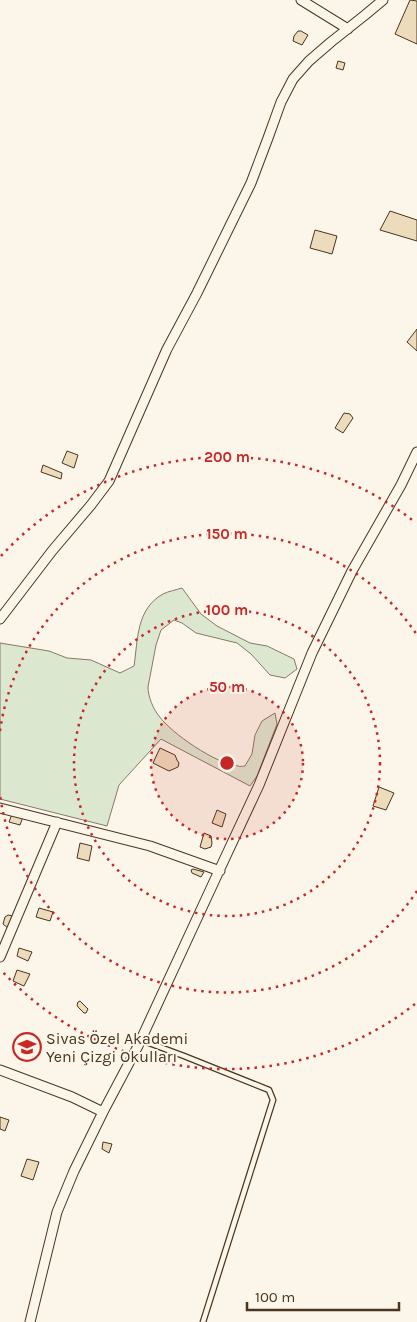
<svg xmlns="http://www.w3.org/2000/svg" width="417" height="1322" viewBox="0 0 417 1322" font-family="Karla,sans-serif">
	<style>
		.green { fill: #dce7d0; stroke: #887966 }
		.building { fill: #ecdcbc; stroke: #4a3520 }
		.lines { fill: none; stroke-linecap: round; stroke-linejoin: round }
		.lane-casing { stroke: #4a3520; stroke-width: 7 }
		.street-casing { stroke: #4a3520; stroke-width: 11 }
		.lane { stroke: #fbf6e9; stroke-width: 4.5 }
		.street { stroke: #fbf6e9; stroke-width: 9 }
		.ring { fill: none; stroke: #c62828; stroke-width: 2.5; stroke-dasharray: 2.5 5 }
		.labels { text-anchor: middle; stroke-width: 4; stroke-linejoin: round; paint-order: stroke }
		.poi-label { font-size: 16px; fill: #4a3520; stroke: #fbf6e9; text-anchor: start }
		.centre { fill: #c62828; stroke: #fbf6e9; stroke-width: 2.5 }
		.ring-label { font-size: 15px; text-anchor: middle; font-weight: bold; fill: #c62828; stroke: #fbf6e9; stroke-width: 4; stroke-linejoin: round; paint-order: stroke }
	</style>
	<rect width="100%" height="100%" fill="#fbf6e9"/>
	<path class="green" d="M182,588L201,614L217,626L250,643L267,646L294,659L297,669L285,678L270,675L251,654L237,643L196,633L182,623L174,620L161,630L156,645L148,687C148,696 153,709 159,716C171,733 216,764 238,766C239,767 244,766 245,766L252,754L255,735L262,721L275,713L277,724L257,776L250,786L161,739L119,785L107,826L0,799V643L49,651L67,658L91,660L120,673L134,666C138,640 136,609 163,594C169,591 176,590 182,588Z"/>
	<path class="building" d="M410,0L417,1V44L395,34Z
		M298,31H301L308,35L302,45L293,41L294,36Z
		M338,61L345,63L343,70L336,68Z
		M390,211L417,220V241L380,230Z
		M315,230L337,236L332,254L310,248Z
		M417,329V351L407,342Z
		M344,413L350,414L353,418L343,433L335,428Z
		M67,451L78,455L74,468L62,463Z
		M43,465L62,473L61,479L41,472Z
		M160,748L175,755L177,760L179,763L178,767L169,771L153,763Z
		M379,787L394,793L386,810L373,806Z
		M217,810L226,814L222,827L212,823Z
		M12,814L23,817L20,825L9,822Z
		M204,833L211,836L212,843L211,847L205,849L200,847Z
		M80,843L92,846L89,861L77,858Z
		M193,869L204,872L201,877L192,873L191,870Z
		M39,908L53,912L50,921L36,917Z
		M8,915L13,916L8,928L3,924L5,917Z
		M19,948L32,952L28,961L17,956Z
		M17,970L30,974L24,986L13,981Z
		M80,1001L88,1009L86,1013H84L78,1007L77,1005L78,1002Z
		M0,1117L9,1120L5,1131L0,1129Z
		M103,1142L112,1144L109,1153L102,1149Z
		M27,1159L39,1162L33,1180L21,1176Z"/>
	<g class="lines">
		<defs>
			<path id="lane" d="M141,1040L184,1056L269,1090L273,1100L203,1322"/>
			<path id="street" d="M301,0L348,29
				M0,619L52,551L91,505L109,481L167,349L197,293L251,183L268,138L281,102L293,79L309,61L331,42L365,15L383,0
				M0,808L150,846L220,871
				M0,957L57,822
				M0,1070L72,1097L103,1112
				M30,1322L57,1212L74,1171L103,1112L138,1046L218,873L259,785L312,653L352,571L401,485L417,452"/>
		</defs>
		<use href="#lane" class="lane-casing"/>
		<use href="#street" class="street-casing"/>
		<use href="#lane" class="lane"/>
		<use href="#street" class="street"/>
	</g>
	<circle cx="227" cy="763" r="76" fill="#c62828" fill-opacity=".12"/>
	<g class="ring">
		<circle cx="227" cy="763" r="76"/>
		<circle cx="227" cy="763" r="153"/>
		<path d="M417 891A229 229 0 0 1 0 795M0 731A229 229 0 0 1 417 635"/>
		<path d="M415 1004A306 306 0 0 1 1 970M1 556A306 306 0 0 1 415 522"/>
	</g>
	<defs>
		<symbol id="school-ring" viewBox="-11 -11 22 22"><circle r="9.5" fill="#fbf6e9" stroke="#c62828" stroke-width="1.5"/><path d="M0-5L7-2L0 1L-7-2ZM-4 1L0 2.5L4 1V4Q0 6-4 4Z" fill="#c62828"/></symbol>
	</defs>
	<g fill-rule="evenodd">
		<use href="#school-ring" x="11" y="1031" width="32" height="32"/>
	</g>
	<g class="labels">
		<g class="poi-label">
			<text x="46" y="1044">Sivas Özel Akademi<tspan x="46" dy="18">Yeni Çizgi Okulları</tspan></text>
		</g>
	</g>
	<circle cx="227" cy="763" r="8" class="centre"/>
	<g class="ring-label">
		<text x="227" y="462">200 m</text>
		<text x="227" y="539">150 m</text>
		<text x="227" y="615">100 m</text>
		<text x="227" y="692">50 m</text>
	</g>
	<path d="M247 1302v8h152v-8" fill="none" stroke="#4a3520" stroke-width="2.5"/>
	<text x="255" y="1302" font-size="15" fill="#4a3520" stroke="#fbf6e9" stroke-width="4" paint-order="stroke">100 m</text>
</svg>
